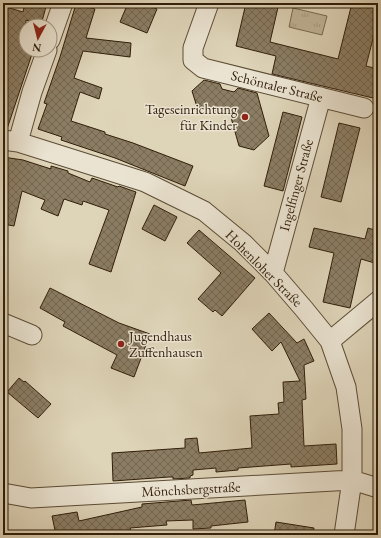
<svg xmlns="http://www.w3.org/2000/svg" width="381" height="538" viewBox="0 0 381 538" font-family="'EB Garamond',serif">
	<style>
		.grass { fill: url(#grass-tufts); stroke: #796a52 }
		.building { fill: url(#building-cross-hatch); stroke: #311e0a }
		.lines { fill: none; stroke-linecap: round; stroke-linejoin: round }
		.minor-casing { stroke: #5c4c36; stroke-width: 21 }
		.minor { stroke: #eae3d1; stroke-width: 19 }
		.poi-dot { fill: #8f2418; stroke: #eae3d1; stroke-width: 1.5 }
		.labels { text-anchor: middle; stroke-width: 3; stroke-linejoin: round; paint-order: stroke }
		.street-label { font-size: 14px; fill: #311e0a; stroke: #eae3d1 }
		.poi-label { font-size: 14px; fill: #311e0a; stroke: #eae3d1; text-anchor: end }
	</style>
	<defs>
		<pattern id="grass-tufts" width="24" height="20" patternUnits="userSpaceOnUse"><rect width="24" height="20" fill="#c1b59a"/><path d="M3 7l-1-3M5 7V3M7 7l1-3M15 17l-1-3M17 17v-4M19 17l1-3" fill="none" stroke="#a69b83"/></pattern>
		<pattern id="building-cross-hatch" width="8" height="8" patternUnits="userSpaceOnUse"><rect width="8" height="8" fill="#8b7d64"/><path d="M0 0l8 8M0 8l8-8" fill="none" stroke="#726651"/></pattern>
	</defs>
	<rect width="100%" height="100%" fill="#ded4b8"/>
	<filter id="stains"><feTurbulence type="fractalNoise" baseFrequency=".005" numOctaves="4"/><feColorMatrix values="0 0 0 0 .2 0 0 0 0 .09 0 0 0 0 .02 0 0 0 .5 -.17"/></filter>
	<radialGradient id="worn" r=".72"><stop offset=".6" stop-color="#630" stop-opacity="0"/><stop offset="1" stop-color="#630" stop-opacity=".3"/></radialGradient>
	<path class="grass" d="M293,8L327,16L322,35L289,27Z"/>
	<path class="building" d="M25,3H47L41,25L26,20V50H32V54L7,129H3V6L23,12Z
		M128,3H142L157,9L147,33L120,22Z
		M246,3H279L270,42L338,59L352,3H378V19L366,66L378,69V76L373,98L272,74L276,56L236,46Z
		M76,4L95,9L86,38L131,43L130,57L83,51L74,78L102,88L99,99L80,92L71,121L105,132V134L133,143L193,166L185,186L115,158L61,140L62,137L38,129L47,104L44,103L60,57Z
		M204,80L220,84L222,89L234,92L238,88L257,93L269,136L254,150L239,146L230,114L197,107L192,91Z
		M283,112L302,117L283,191L264,186Z
		M339,123L360,128L341,202L321,197Z
		M3,157L23,160L51,169V166L68,171V173L90,182L92,178L118,187L119,186L136,192L111,272L89,264L109,210L83,201L82,205L64,199L58,216L41,209L45,200L22,191L14,226L3,224Z
		M154,205L177,217L165,241L142,229Z
		M314,228L365,239L368,228L378,231V264L361,259L350,308L323,302L334,253L309,247Z
		M199,230L255,278L222,316L215,310L213,312L198,299L221,273L187,243Z
		M50,288L119,323L150,334L134,377L111,368L117,355L63,326L65,322L40,308Z
		M269,313L297,343L304,339L314,361L304,365L306,399L302,400L304,446L336,444L337,464L291,467V464L238,468V470L216,472V468L193,470V475L190,476V478L173,479V477H169L113,481L112,453L185,448V439L197,438L199,453L252,448L250,416L279,414L278,403L284,402L283,382L300,381L281,342L272,351L252,329Z
		M19,378L24,382L25,381L51,404L38,418L7,392Z
		M191,500L192,505L245,500L248,522L211,526V528L193,529V520L166,521L167,525L130,528L132,535H56L52,516L77,512L79,521L142,507V504Z
		M276,522L314,528L313,535H274Z"/>
	<g class="lines">
		<defs>
			<path id="minor" d="M209,3L193,48V60L203,68L364,108
				M50,40L63,3
				M3,140L18,142L145,182L204,211L243,243L273,273L304,309L330,341L346,387L352,429V480L344,535
				M18,142L32,92L47,50
				M273,273L321,97
				M3,323L32,335
				M330,341L378,301
				M3,493L31,498L352,480L378,488"/>
		</defs>
		<use href="#minor" class="minor-casing"/>
		<use href="#minor" class="minor"/>
	</g>
	<g class="poi-dot">
		<circle cx="245" cy="117" r="4"/>
		<circle cx="121" cy="344" r="4"/>
	</g>
	<g class="labels">
		<g class="street-label">
			<text transform="translate(277 86) rotate(14)" y="5">Schöntaler Straße</text>
			<text transform="translate(296 185) rotate(-75)" y="5">Ingelfinger Straße</text>
			<text transform="translate(264 268) rotate(45)" y="5">Hohenloher Straße</text>
			<text transform="translate(191 489) rotate(-3)" y="5">Mönchsbergstraße</text>
		</g>
		<g class="poi-label">
			<text x="237" y="114">Tageseinrichtung<tspan x="237" dy="16">für Kinder</tspan></text>
			<text x="129" y="341" text-anchor="start">Jugendhaus<tspan x="129" dy="16">Zuffenhausen</tspan></text>
		</g>
	</g>
	<rect width="381" height="538" fill="none" stroke="#ded4b8" stroke-width="16"/>
	<rect x="4" y="4" width="373" height="530" fill="none" stroke="#311e0a" stroke-width="2"/>
	<rect x="8" y="8" width="365" height="522" fill="none" stroke="#311e0a"/>
	<g transform="translate(38 38) rotate(187)"><circle r="19" fill="#eae3d1" stroke="#a09481"/>
	<path d="M0-3L7 15L0 10L-7 15Z" fill="#8f2418"/>
	<text y="-6" font-size="11" font-weight="bold" text-anchor="middle" fill="#311e0a">N</text>
	</g>
	<rect width="100%" height="100%" filter="url(#stains)"/>
	<rect width="100%" height="100%" fill="url(#worn)"/>
</svg>
